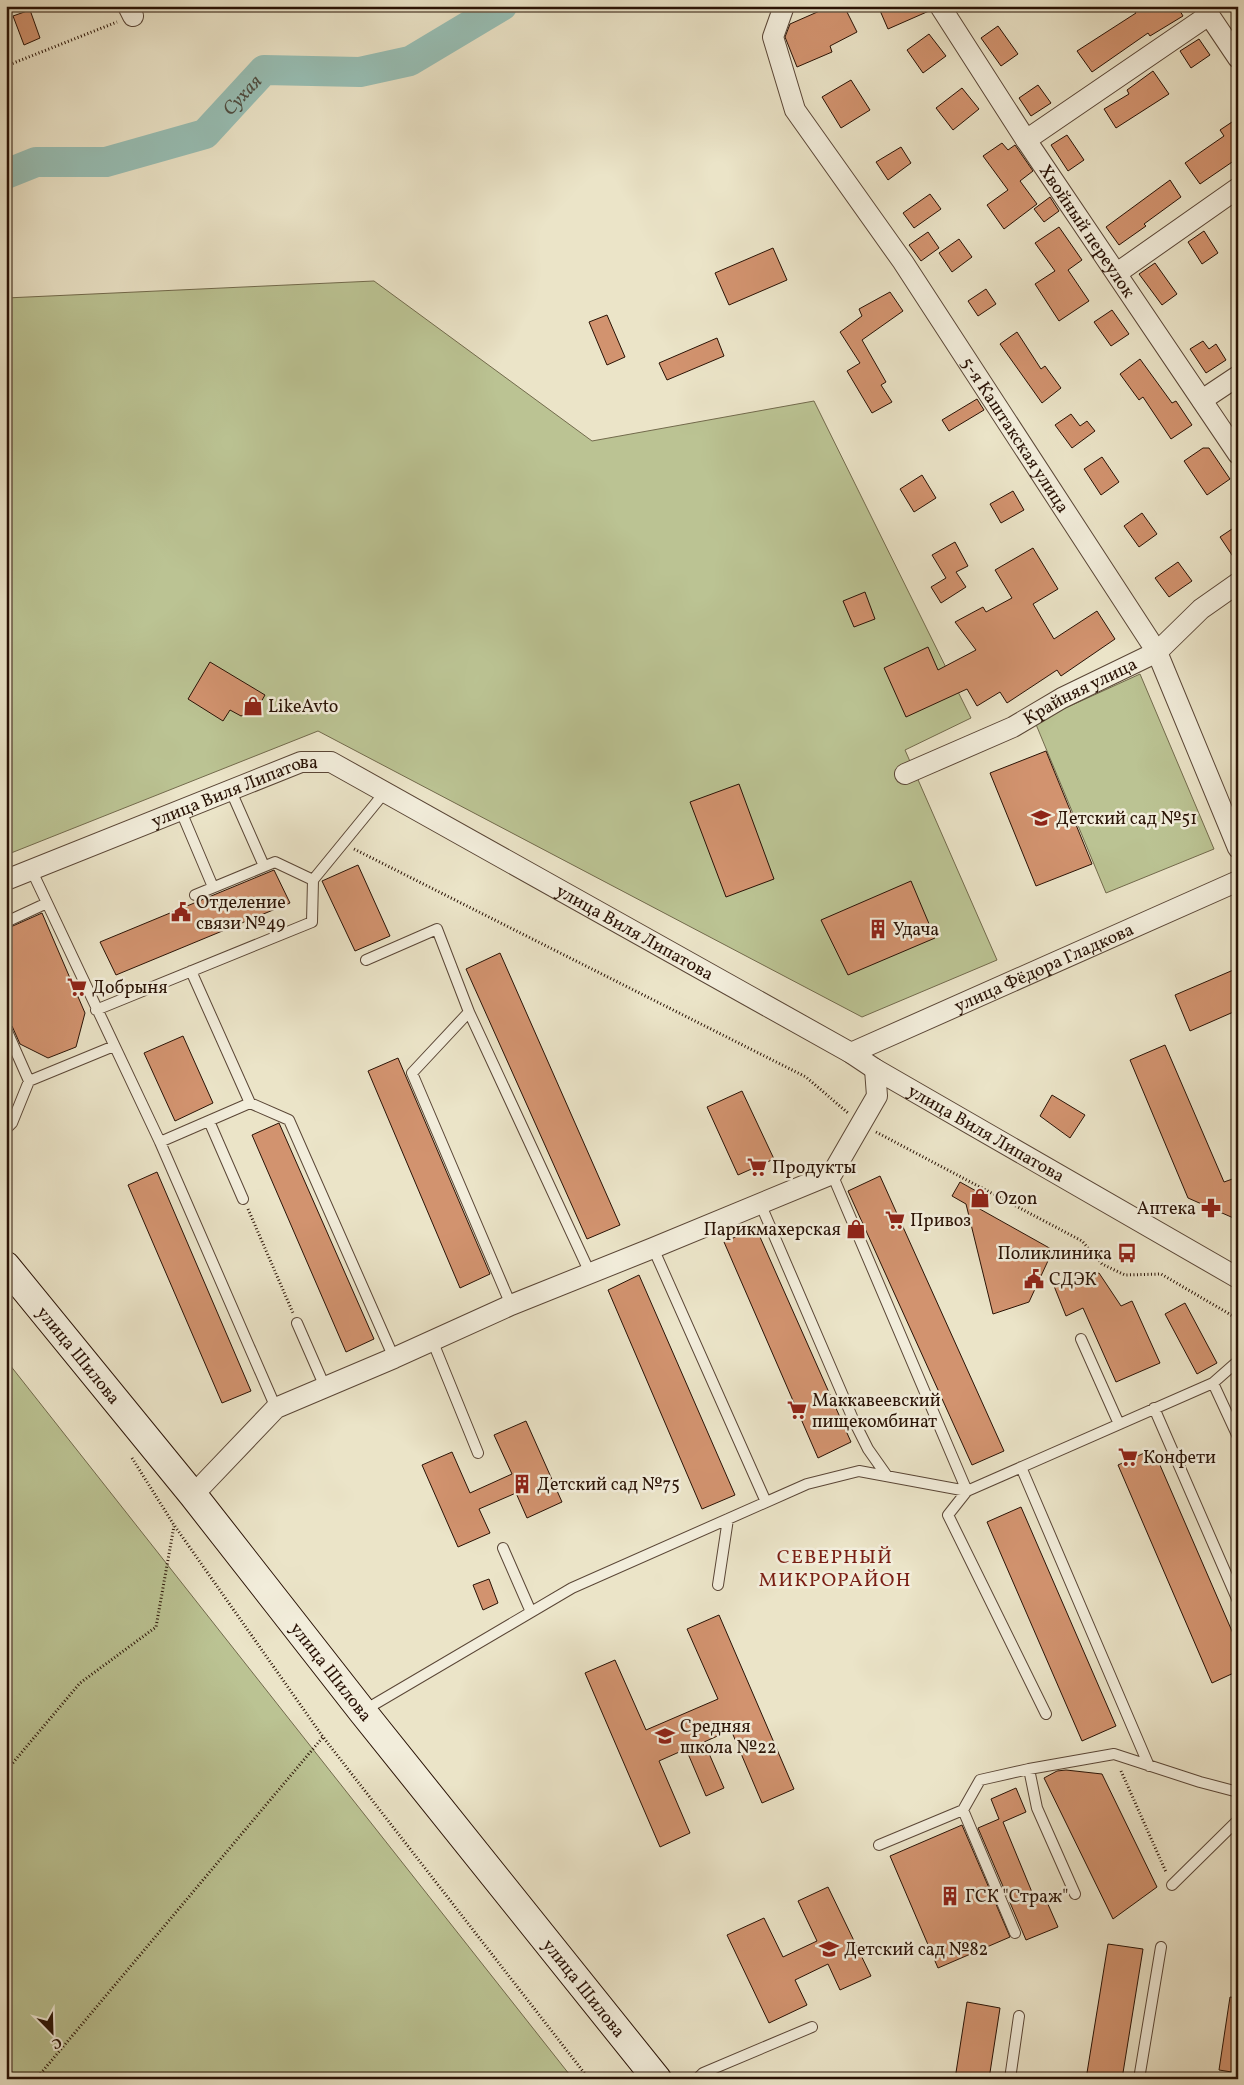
<svg xmlns="http://www.w3.org/2000/svg" width="1244" height="2085" viewBox="0 0 1244 2085" font-family="Vollkorn,serif">
	<style>
		.green { fill: #bbc393; stroke: #726a4c }
		.lines { fill: none; stroke-linecap: round; stroke-linejoin: round }
		.river { stroke: #98bfb5; stroke-width: 30 }
		.building { fill: #d2936f; stroke: #291205 }
		.lane-casing { stroke: #5a4636; stroke-width: 12 }
		.street-casing { stroke: #5a4636; stroke-width: 22 }
		.secondary-casing { stroke: #291205; stroke-width: 30 }
		.path { stroke: #291205; stroke-width: 3; stroke-dasharray: 1 2.5; stroke-linecap: butt }
		.lane { stroke: #f2eddb; stroke-width: 10 }
		.street { stroke: #f2eddb; stroke-width: 20 }
		.secondary { stroke: #f2eddb; stroke-width: 28 }
		.labels { text-anchor: middle; stroke-width: 5; stroke-linejoin: round; paint-order: stroke }
		.street-label { font-size: 18px; fill: #291205; stroke: #f2eddb }
		.poi-label { font-size: 18px; fill: #291205; stroke: #f2eddb; text-anchor: start }
		.water-label { font-size: 19px; font-style: italic; fill: #504f43; stroke: #f2eddb }
		.quarter-label { font-size: 20px; letter-spacing: 1px; fill: #7a1f14; stroke: #f2eddb }
	</style>
	<rect width="100%" height="100%" fill="#ebe4c8"/>
	<filter id="stains"><feTurbulence type="fractalNoise" baseFrequency=".004" numOctaves="4"/><feColorMatrix values="0 0 0 0 .2 0 0 0 0 .09 0 0 0 0 .02 0 0 0 .5 -.17"/></filter>
	<radialGradient id="worn" r=".72"><stop offset=".6" stop-color="#630" stop-opacity="0"/><stop offset="1" stop-color="#630" stop-opacity=".3"/></radialGradient>
	<path class="green" d="M374,281L592,441L814,401L971,718L905,750L997,960L862,1017L318,731L6,855V298Z
		M1140,674L1214,849L1106,893L1035,722Z
		M6,1360L573,2079H6Z"/>
	<g class="lines">
		<path class="river" id="s1" d="M6,174L36,162H106L205,134L264,70L360,72L410,61L502,6"/>
	</g>
	<path class="building" d="M831,6H844L857,32L830,46L832,52L797,67L785,37L790,24Z
		M878,6H928L929,11L888,29Z
		M1131,6H1177L1183,16L1150,36L1148,33L1092,72L1077,51L1136,13Z
		M30,10L40,38L24,45L13,16Z
		M998,26L1018,54L1001,66L981,38Z
		M929,34L946,56L923,73L907,50Z
		M1199,39L1210,55L1191,68L1180,51Z
		M1153,71L1169,94L1116,128L1104,109L1129,94L1127,90Z
		M851,80L870,110L841,128L822,97Z
		M1038,85L1051,103L1031,116L1019,98Z
		M962,88L979,109L953,130L936,108Z
		M1238,118V158L1200,184L1185,163L1224,136L1220,130Z
		M1067,135L1084,160L1068,171L1051,145Z
		M1002,143L1008,150L1015,145L1033,171L1020,181L1037,204L1004,229L987,205L1008,190L983,156Z
		M901,147L911,163L888,180L876,162Z
		M1170,180L1181,197L1144,224L1146,226L1119,245L1106,227Z
		M930,194L941,209L914,228L903,213Z
		M1050,197L1059,211L1044,222L1034,209Z
		M1059,227L1082,260L1068,270L1089,301L1059,321L1035,284L1055,271L1035,243Z
		M1204,231L1218,253L1202,264L1188,242Z
		M928,232L939,248L921,261L909,245Z
		M959,239L972,257L952,272L939,253Z
		M773,248L787,280L729,305L715,273Z
		M1155,263L1177,294L1162,305L1139,274Z
		M986,289L996,304L978,316L968,301Z
		M890,292L903,311L862,340L886,382L881,385L892,402L872,413L847,371L860,363L840,332L862,316L859,309Z
		M1112,310L1129,334L1111,346L1094,322Z
		M607,315L625,357L607,365L589,322Z
		M1017,332L1041,369L1045,366L1061,388L1042,403L1000,344Z
		M717,338L724,356L667,380L659,363Z
		M1203,341L1209,349L1216,344L1226,360L1206,373L1190,349Z
		M1140,359L1172,403L1176,401L1192,425L1171,439L1143,397L1139,400L1120,374Z
		M977,399L984,410L949,431L942,420Z
		M1071,414L1080,426L1087,421L1095,431L1072,448L1055,425Z
		M1203,448H1209L1230,479L1207,495L1184,461Z
		M1102,457L1119,482L1101,495L1084,469Z
		M922,475L936,498L914,512L900,489Z
		M1013,491L1024,510L1001,523L990,504Z
		M1142,513L1157,534L1139,547L1124,526Z
		M1238,525V564L1220,537Z
		M955,542L968,566L956,572L966,587L941,603L931,587L946,578L932,555Z
		M1033,548L1058,589L1033,604L1054,639L1097,611L1115,639L1061,676L1057,670L1007,703L1000,692L977,706L967,689L906,717L884,668L928,647L938,670L976,650L955,622L983,607L986,612L1012,598L995,570Z
		M1178,562L1192,581L1169,597L1155,578Z
		M865,592L875,619L854,627L843,601Z
		M210,662L265,695L257,709L241,716L230,710L223,721L188,699Z
		M1046,751L1092,864L1036,886L990,773Z
		M739,784L774,879L726,897L690,802Z
		M358,865L390,936L355,951L322,881Z
		M274,870L290,903L116,975L100,942Z
		M911,881L935,938L848,975L821,920Z
		M42,913L85,1013L76,1047L48,1058L20,1044L12,1026L6,1022V929Z
		M500,953L620,1225L587,1239L466,969Z
		M1238,968V1010L1190,1031L1175,995Z
		M183,1036L213,1103L175,1121L144,1053Z
		M1165,1045L1224,1182L1238,1177V1220L1188,1198L1130,1060Z
		M398,1058L490,1274L460,1288L368,1071Z
		M742,1091L774,1159L738,1175L707,1107Z
		M1052,1095L1085,1115L1070,1138L1040,1116Z
		M279,1123L374,1339L346,1352L252,1135Z
		M157,1172L251,1391L222,1403L128,1185Z
		M880,1176L1004,1451L972,1465L848,1191Z
		M960,1182L985,1196L978,1208L1053,1250L1029,1302L993,1314L966,1204L952,1196Z
		M756,1228L851,1442L818,1458L724,1242Z
		M1099,1273L1121,1306L1132,1301L1160,1363L1116,1382L1083,1308L1066,1316L1054,1286Z
		M639,1275L735,1495L702,1509L608,1290Z
		M1185,1303L1217,1363L1197,1374L1165,1314Z
		M526,1421L562,1502L527,1518L516,1493L479,1509L490,1533L458,1547L422,1465L452,1452L470,1493L512,1474L494,1435Z
		M1153,1449L1238,1645V1671L1212,1683L1118,1465Z
		M1021,1507L1116,1726L1082,1741L987,1522Z
		M489,1579L498,1603L483,1610L473,1585Z
		M719,1615L794,1789L762,1803L731,1730L704,1742L724,1788L706,1796L686,1749L659,1761L690,1833L660,1847L585,1673L615,1660L646,1730L718,1699L687,1629Z
		M1066,1770L1102,1774L1157,1887L1113,1919L1044,1778L1057,1771Z
		M1016,1788L1026,1812L1003,1822L1034,1897L1043,1893L1058,1927L1026,1940L978,1828L999,1819L991,1799Z
		M962,1825L1010,1937L938,1968L890,1856Z
		M828,1887L871,1976L840,1990L828,1964L795,1980L807,2005L769,2023L727,1935L764,1918L783,1957L817,1941L798,1901Z
		M1108,1944L1143,1949L1122,2079H1086Z
		M1230,1997L1238,1998V2073L1219,2070Z
		M967,2002L1000,2008L989,2079H955Z"/>
	<g class="lines">
		<defs>
			<path id="lane" d="M230,789L264,866
				M180,809L213,887
				M31,869L160,1142L276,1408
				M195,895L275,862L313,880
				M6,922L47,903
				M366,960L437,929L469,1012
				M191,971L250,1103
				M96,1010L312,922L313,880L385,792
				M6,1029L29,1081L114,1046
				M209,1121L243,1199
				M6,1129L12,1123L29,1081
				M160,1142L250,1103L289,1120L394,1358
				M832,1174L967,1491L948,1515L1046,1714
				M760,1203L853,1419L868,1449L887,1476
				M653,1248L766,1502
				M511,1305L412,1073L469,1012L590,1273
				M297,1323L325,1387
				M1081,1339L1119,1424
				M432,1340L478,1453
				M1213,1383L1238,1437
				M1154,1408L1238,1601
				M1021,1467L1149,1766
				M503,1548L531,1612
				M718,1585L728,1519
				M363,1711L572,1588L807,1484L859,1471L967,1491L1213,1383L1238,1361
				M1029,1769L1037,1808L1075,1894
				M879,1845L963,1810
				M1172,1885L1238,1820
				M1015,1933L963,1810L980,1780L1029,1769L1114,1754L1200,1782L1238,1792
				M697,2079L703,2073L812,2027
				M1010,2079L1019,2016
				M1139,2079L1161,1947"/>
			<g id="street">
				<path d="M128,6L133,16"/>
				<path id="s2" d="M784,6L773,37L795,110L903,262L1157,652L1238,848"/>
				<path id="s3" d="M940,6L1026,140L1238,454"/>
				<path d="M1203,6L1238,58"/>
				<path d="M1026,140L1209,15"/>
				<path d="M1117,273L1238,188"/>
				<path d="M1202,400L1238,376"/>
				<path id="s4" d="M905,774L1013,727L1062,698L1157,652L1201,609L1238,583"/>
				<path id="s5" d="M6,880L301,762H331L851,1053L875,1069L1238,1278"/>
				<path id="s6" d="M851,1053L1238,881"/>
				<path d="M193,1495L276,1408L394,1358L511,1305L653,1248L832,1174L877,1096L875,1069"/>
			</g>
			<g id="secondary">
				<path id="s7" d="M6,1266L193,1495L362,1711L657,2079"/>
			</g>
		</defs>
		<use href="#lane" class="lane-casing"/>
		<use href="#street" class="street-casing"/>
		<use href="#secondary" class="secondary-casing"/>
		<path class="path" d="M149,10L160,6
			M6,66L117,22
			M354,849L806,1077L848,1113
			M876,1132L1082,1241L1102,1264L1125,1275L1161,1274L1238,1319
			M248,1209L293,1313
			M6,1305L13,1312
			M132,1458L174,1525L323,1737L589,2079
			M6,1771L80,1683L156,1627L174,1526
			M1121,1771L1166,1872
			M36,2079L323,1737"/>
		<use href="#lane" class="lane"/>
		<use href="#street" class="street"/>
		<use href="#secondary" class="secondary"/>
	</g>
	<defs>
		<symbol id="shop-bare" viewBox="-9 -9 18 18"><path d="M-5-2.5h2.3a2.7 3.5 0 0 1 5.4 0H5L5.5 6h-11ZM-1.5-2.5h3a1.5 2.3 0 0 0-3 0Z" fill="#8f2418" stroke="#f2eddb" stroke-width="2.5" paint-order="stroke"/></symbol>
		<symbol id="school-bare" viewBox="-9 -9 18 18"><path d="M0-5L7-2L0 1L-7-2ZM-4 1L0 2.5L4 1V4Q0 6-4 4Z" fill="#8f2418" stroke="#f2eddb" stroke-width="2.5" paint-order="stroke"/></symbol>
		<symbol id="civic-bare" viewBox="-9 -9 18 18"><path d="M-.6-6.5H3V-4.5H.6V-3L4-1V1h2V6H-6V1h2V-1L-.6-3ZM-1.2 2.5V6h2.4V2.5Z" fill="#8f2418" stroke="#f2eddb" stroke-width="2.5" paint-order="stroke"/></symbol>
		<symbol id="building-bare" viewBox="-9 -9 18 18"><path d="M-4-6H4V6H1V3H-1V6H-4ZM-2.5-4.3h1.7v1.8h-1.7ZM.8-4.3h1.7v1.8H.8ZM-2.5-1h1.7V.8h-1.7ZM.8-1h1.7V.8H.8Z" fill="#8f2418" stroke="#f2eddb" stroke-width="2.5" paint-order="stroke"/></symbol>
		<symbol id="supermarket-bare" viewBox="-9 -9 18 18"><path d="M-6-5.5h2.5l.6 2H6L4.5 2H-2.5L-4.4-4H-6ZM-1.5 3.2a1.3 1.3 0 1 0 .1 0ZM3 3.2a1.3 1.3 0 1 0 .1 0Z" fill="#8f2418" stroke="#f2eddb" stroke-width="2.5" paint-order="stroke"/></symbol>
		<symbol id="pharmacy-bare" viewBox="-9 -9 18 18"><path d="M-2-6h4v4h4v4h-4v4h-4v-4h-4v-4h4Z" fill="#8f2418" stroke="#f2eddb" stroke-width="2.5" paint-order="stroke"/></symbol>
		<symbol id="bus-bare" viewBox="-9 -9 18 18"><path d="M-5-6H5V4H4V6H2V4H-2V6H-4V4H-5ZM-3.5-4V0h7V-4ZM-3.5 1.2v1.5H-2V1.2ZM2 1.2v1.5H3.5V1.2Z" fill="#8f2418" stroke="#f2eddb" stroke-width="2.5" paint-order="stroke"/></symbol>
	</defs>
	<g fill-rule="evenodd">
		<use href="#shop-bare" x="239" y="692" width="28" height="28"/>
		<use href="#school-bare" x="1027" y="804" width="28" height="28"/>
		<use href="#civic-bare" x="167" y="898" width="28" height="28"/>
		<use href="#building-bare" x="864" y="915" width="28" height="28"/>
		<use href="#supermarket-bare" x="63" y="973" width="28" height="28"/>
		<use href="#supermarket-bare" x="743" y="1153" width="28" height="28"/>
		<use href="#shop-bare" x="966" y="1184" width="28" height="28"/>
		<use href="#pharmacy-bare" x="1197" y="1194" width="28" height="28"/>
		<use href="#supermarket-bare" x="881" y="1206" width="28" height="28"/>
		<use href="#shop-bare" x="842" y="1215" width="28" height="28"/>
		<use href="#bus-bare" x="1113" y="1239" width="28" height="28"/>
		<use href="#civic-bare" x="1020" y="1265" width="28" height="28"/>
		<use href="#supermarket-bare" x="783" y="1396" width="28" height="28"/>
		<use href="#supermarket-bare" x="1114" y="1443" width="28" height="28"/>
		<use href="#building-bare" x="508" y="1470" width="28" height="28"/>
		<use href="#school-bare" x="651" y="1722" width="28" height="28"/>
		<use href="#building-bare" x="936" y="1882" width="28" height="28"/>
		<use href="#school-bare" x="815" y="1935" width="28" height="28"/>
	</g>
	<g class="labels">
		<g class="street-label">
			<text dy="6" stroke="none"><textPath href="#s3" startOffset="269">Хвойный переулок</textPath></text>
			<text dy="6" stroke="none"><textPath href="#s2" startOffset="502">5-я Каштакская улица</textPath></text>
			<text dy="6" stroke="none"><textPath href="#s4" startOffset="194">Крайняя улица</textPath></text>
			<text dy="6" stroke="none"><textPath href="#s5" startOffset="246">улица Виля Липатова</textPath></text>
			<text dy="6" stroke="none"><textPath href="#s5" startOffset="696">улица Виля Липатова</textPath></text>
			<text dy="6" stroke="none"><textPath href="#s6" startOffset="211">улица Фёдора Гладкова</textPath></text>
			<text dy="6" stroke="none"><textPath href="#s5" startOffset="1101">улица Виля Липатова</textPath></text>
			<text dy="6" stroke="none"><textPath href="#s7" startOffset="115">улица Шилова</textPath></text>
			<text dy="6" stroke="none"><textPath href="#s7" startOffset="520">улица Шилова</textPath></text>
			<text dy="6" stroke="none"><textPath href="#s7" startOffset="925">улица Шилова</textPath></text>
		</g>
		<g class="poi-label">
			<text x="268" y="712">LikeAvto</text>
			<text x="1056" y="824">Детский сад №51</text>
			<text x="196" y="908">Отделение<tspan x="196" dy="21">связи №49</tspan></text>
			<text x="893" y="935">Удача</text>
			<text x="92" y="993">Добрыня</text>
			<text x="772" y="1173">Продукты</text>
			<text x="995" y="1204">Ozon</text>
			<text x="1196" y="1214" text-anchor="end">Аптека</text>
			<text x="910" y="1226">Привоз</text>
			<text x="841" y="1235" text-anchor="end">Парикмахерская</text>
			<text x="1112" y="1259" text-anchor="end">Поликлиника</text>
			<text x="1049" y="1285">СДЭК</text>
			<text x="812" y="1406">Маккавеевский<tspan x="812" dy="21">пищекомбинат</tspan></text>
			<text x="1143" y="1463">Конфети</text>
			<text x="537" y="1490">Детский сад №75</text>
			<text x="680" y="1732">Средняя<tspan x="680" dy="21">школа №22</tspan></text>
			<text x="965" y="1902">ГСК "Страж"</text>
			<text x="844" y="1955">Детский сад №82</text>
		</g>
		<g class="water-label">
			<text dy="7" stroke="none"><textPath href="#s1" startOffset="259">Сухая</textPath></text>
		</g>
		<g class="quarter-label">
			<text x="835" y="1563">СЕВЕРНЫЙ<tspan x="835" dy="23">МИКРОРАЙОН</tspan></text>
		</g>
	</g>
	<rect width="1244" height="2085" fill="none" stroke="#ebe4c8" stroke-width="25"/>
	<rect x="8" y="8" width="1229" height="2070" fill="none" stroke="#291205" stroke-width="2.5"/>
	<rect x="12" y="12" width="1219" height="2060" fill="none" stroke="#291205"/>
	<g transform="translate(52 2032) rotate(157)" stroke="#f2eddb" stroke-width="4" paint-order="stroke">
	<path d="M0-4L9 19L0 12L-9 19Z" fill="#291205"/>
	<text y="-8" font-size="14" font-weight="bold" text-anchor="middle" fill="#291205">С</text>
	</g>
	<rect width="100%" height="100%" filter="url(#stains)"/>
	<rect width="100%" height="100%" fill="url(#worn)"/>
</svg>
